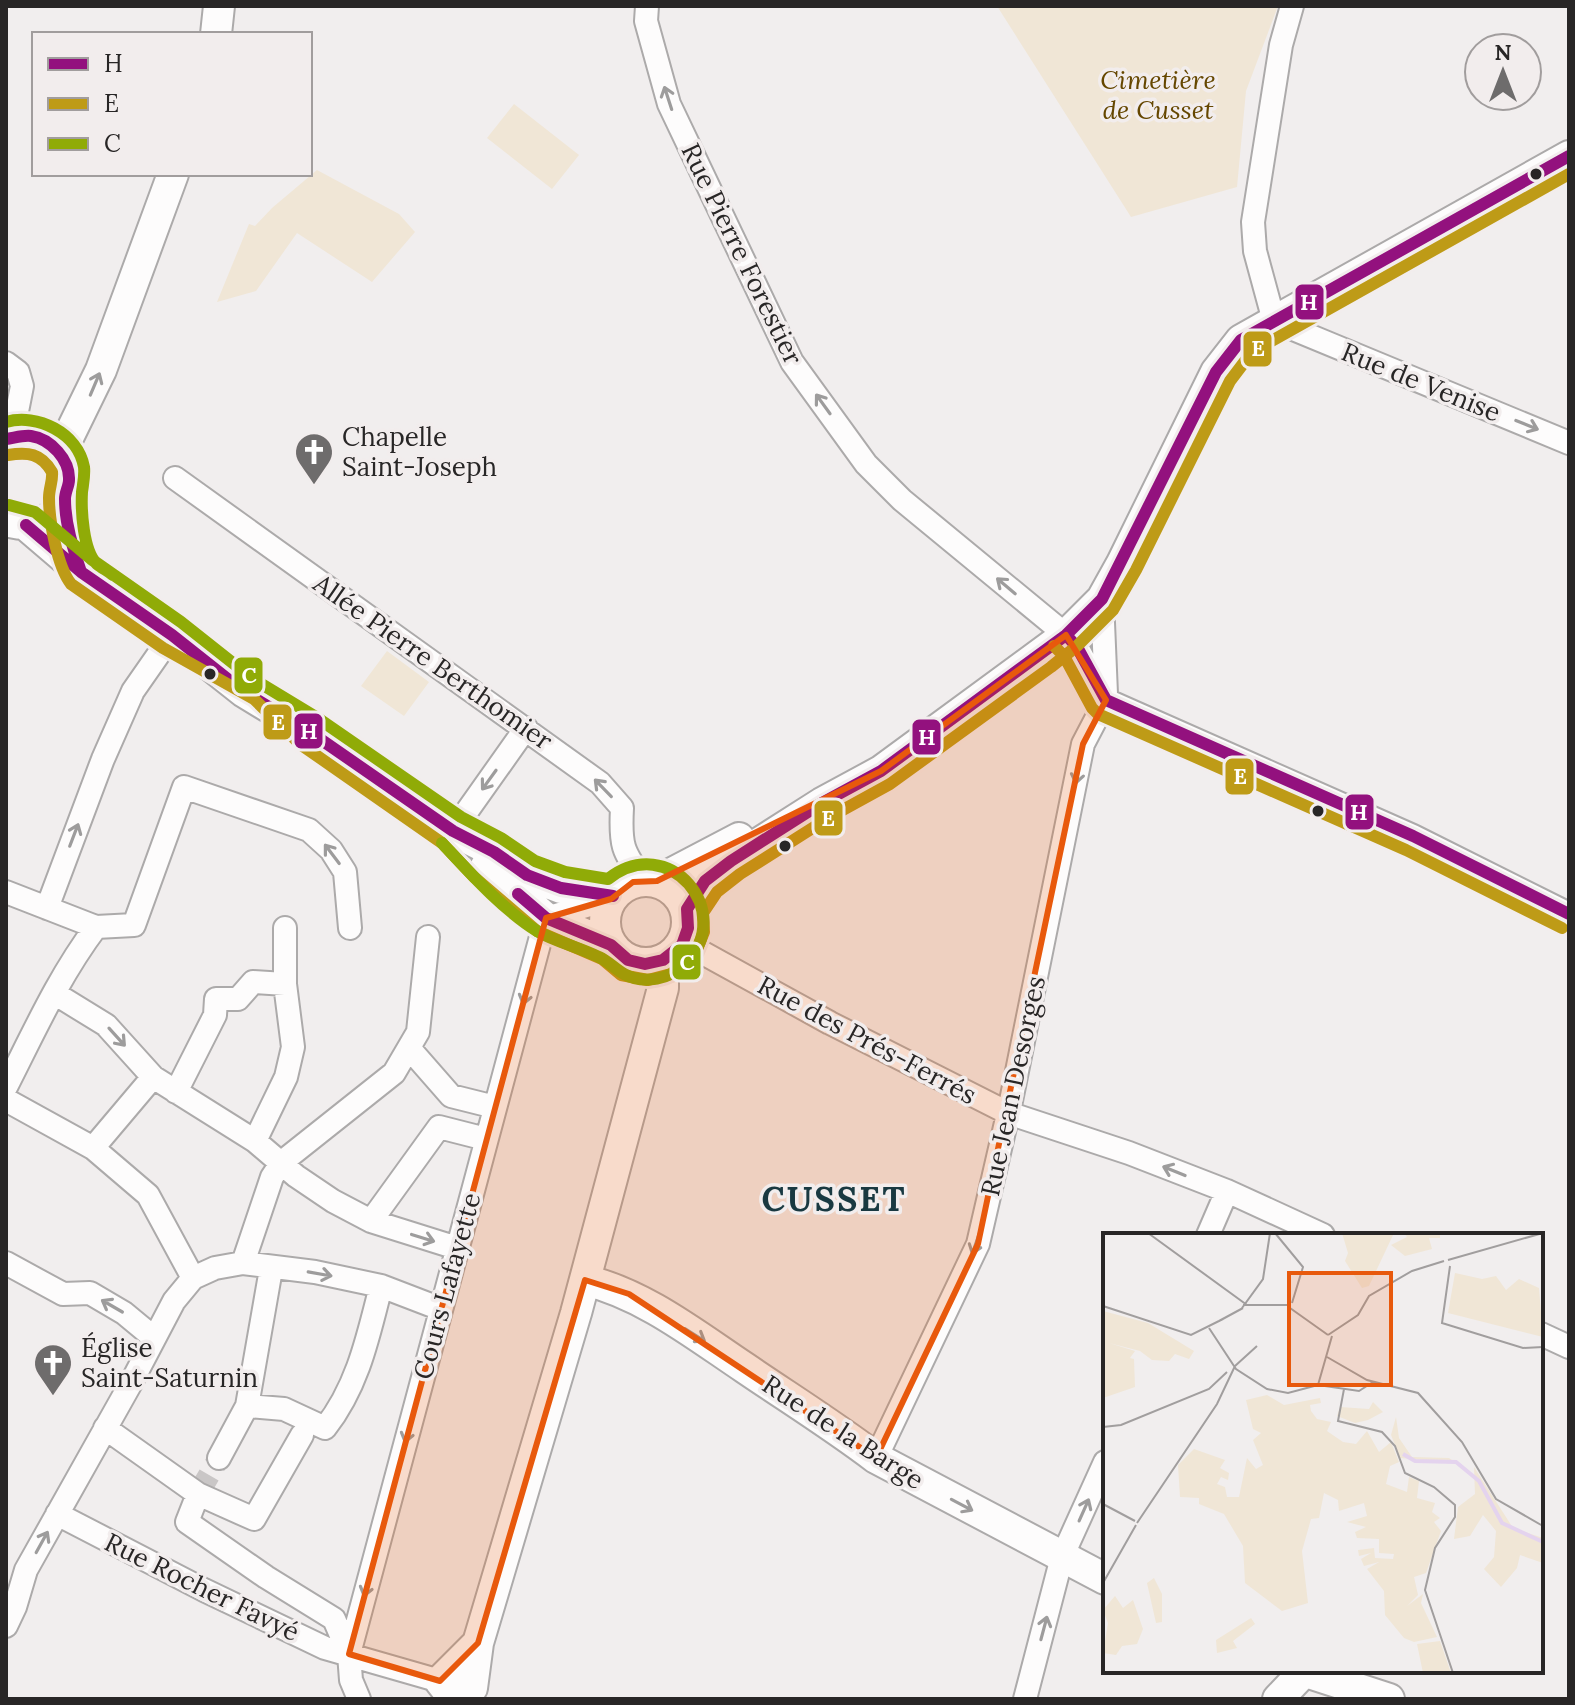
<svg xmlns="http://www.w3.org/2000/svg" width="1575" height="1705" viewBox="0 0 1575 1705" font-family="Lora,serif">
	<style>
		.green { fill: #f0e6d6 }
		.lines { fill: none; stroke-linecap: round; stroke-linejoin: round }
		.street-tunnel { stroke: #c9c6c6; stroke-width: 22; stroke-dasharray: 22 11; stroke-linecap: butt }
		.street-casing { stroke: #acaaaa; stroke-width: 26 }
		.secondary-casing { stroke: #acaaaa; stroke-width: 34 }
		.street { stroke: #fdfcfc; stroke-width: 22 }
		.secondary { stroke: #fdfcfc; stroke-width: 30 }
		.bus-1-casing { stroke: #f2eded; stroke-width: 18 }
		.bus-2-casing { stroke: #f2eded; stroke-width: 18 }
		.bus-3-casing { stroke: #f2eded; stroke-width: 18 }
		.bus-1 { stroke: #93117e; stroke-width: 12 }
		.bus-2 { stroke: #be9b17; stroke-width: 12 }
		.bus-3 { stroke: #90ab07; stroke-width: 12 }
		.oneway { stroke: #9d9c9c }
		.marked { fill: #e8590c; fill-opacity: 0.2; stroke: #e8590c; stroke-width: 6; stroke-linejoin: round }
		.bus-dot { fill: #282626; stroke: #f2eded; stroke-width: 3 }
		.labels { text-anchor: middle; stroke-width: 7; stroke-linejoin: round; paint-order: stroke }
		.park-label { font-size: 26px; font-style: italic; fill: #654700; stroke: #f2eded }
		.street-label { font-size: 26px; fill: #282626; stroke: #f2eded }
		.poi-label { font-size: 26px; fill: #282626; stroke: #f2eded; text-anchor: start }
		.district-label { font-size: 34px; font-weight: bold; letter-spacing: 2px; fill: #193941; stroke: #f2eded }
		.inset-river { fill: none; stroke: #e4d3ee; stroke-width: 4 }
		.inset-road { fill: none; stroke: #a19e9e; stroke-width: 2 }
		.view { fill: #e8590c; fill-opacity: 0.15; stroke: #e8590c; stroke-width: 4 }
		.inset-edge { fill: none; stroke: #282626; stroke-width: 4 }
		.line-badge { stroke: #f2eded; stroke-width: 3 }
		.badge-label { font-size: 22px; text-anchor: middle; font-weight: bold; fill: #fff }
	</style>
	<rect width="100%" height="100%" fill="#f1eeee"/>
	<path class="green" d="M997,6H1278L1246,91L1237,187L1131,217Z
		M514,104L579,155L552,189L487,138Z
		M317,170L399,214L415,232L372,282L297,233L256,291L217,302L249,224L255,226L272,208Z
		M387,651L429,682L404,716L361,686Z"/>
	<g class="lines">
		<path class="street-tunnel" d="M198,1494L219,1458"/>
		<defs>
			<path id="street" d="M647,6L646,21L669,104L792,362L866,464L902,500L1066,635L1077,647L1106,700L1413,836L1569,914
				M1292,6L1281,45L1253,222L1255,251L1274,321L1569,443
				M6,363L18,372L22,386L12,437
				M175,478L600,783L622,808C620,844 622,852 644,880
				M1102,599L1106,694
				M453,831L526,728
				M6,892L96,927L134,925L184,787L309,830L331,850L345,872L350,928
				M47,908L103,759L133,691L172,635
				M682,945L703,953L830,1023L1008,1113L1129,1153L1227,1191L1323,1235
				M54,993L106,1025L153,1077L255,1141L296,1176L333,1201L371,1221L457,1248
				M409,1048L451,1096L495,1107
				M6,1087C34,1032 59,976 96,927
				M176,1092L215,1015L216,999H238L253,982L285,984
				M6,1100L93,1148L148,1195L193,1278
				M255,1141L286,1077L293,1047L285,984V928
				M93,1148L153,1077
				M371,1221L439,1127L486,1139
				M1208,1235L1227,1191
				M6,1263L63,1294L90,1293L124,1313L153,1337
				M243,1263L272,1177L282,1162L394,1073L418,1032L428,937
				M1541,1334L1569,1347
				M247,1406L284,1409L325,1428C358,1386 368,1337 381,1286
				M105,1428L198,1494L187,1522L266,1577L334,1619L349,1654L351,1680L359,1699
				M219,1458L247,1406L271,1269
				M876,1458L978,1244L1011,1101L1083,744L1106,700
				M198,1494L254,1519L302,1435
				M57,1514L204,1590L325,1648L440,1681
				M6,1626L15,1607L26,1570L131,1383L174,1301L193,1278L215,1268L243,1263L315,1272L381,1286L441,1309
				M349,1654L546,918L610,899
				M1025,1699L1062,1557L1105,1462"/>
			<path id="secondary" d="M216,34L219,6
				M6,439C78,408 96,542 9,522
				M60,454L101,370L173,174
				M26,525L81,572L172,635L244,692L310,732L453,831L494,852L527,875L561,888L613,896
				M486,866L546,918L611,945
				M605 922a41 41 0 1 1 82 0a41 41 0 1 1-82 0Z
				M657,881L739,838
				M687,909L705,881L731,861L822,803L881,771L1066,635L1102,599L1122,563L1216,372L1241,340L1569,156
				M585,1280C645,1295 694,1334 745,1368C789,1398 834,1426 876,1458L1105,1579
				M1303,1671L1389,1699
				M454,1699L440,1681L478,1643
				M464,1699L472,1688L478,1643L576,1313L663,988V960
				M1278,1699L1297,1679L1301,1671"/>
		</defs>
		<use href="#street" class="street-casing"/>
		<use href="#secondary" class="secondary-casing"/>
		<use href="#street" class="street"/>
		<use href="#secondary" class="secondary"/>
		<defs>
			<path id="bus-1" d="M6,439C14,438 23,435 31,436C51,439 70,460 69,480C69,486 65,492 65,499C65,524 73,548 81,572
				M26,525L81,572L172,635L244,692L310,732L453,831L494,852L527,875L561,888L613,896
				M1066,635L1077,647L1106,700L1413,836L1569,914
				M518,894L546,918L611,945L628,960L645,964L663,960L682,945L688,928L687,909
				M687,909L705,881L731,861L822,803L881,771L1066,635L1102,599L1216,372L1241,340L1569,156"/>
			<path id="bus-2" d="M8,455C28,452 41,453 52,472C53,481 49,488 49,498C49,520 57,566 71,584L163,648L254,699L300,744L442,843L474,877L537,931L602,959L621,975L648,980L671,974L695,954L704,932L703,913L717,892L740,874L830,817L890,784L1051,667L1077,646L1113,610L1136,570L1230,381L1252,352L1569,174
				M1054,646L1064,656L1092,708L1098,714L1406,850L1562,928"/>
			<path id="bus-3" d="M6,422C37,413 78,433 84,467C85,476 83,484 82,492C81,510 83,551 97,564C102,568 108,571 113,575
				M9,505L35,512L91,559L181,622L253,679L319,719L461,817L501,838L535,861L565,872L608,879C669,831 736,912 686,963C671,979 644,985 624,974C615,969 608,961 599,957C579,947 556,942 537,931C502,909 470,873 442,843"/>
		</defs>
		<use href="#bus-1" class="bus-1-casing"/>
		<use href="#bus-2" class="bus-2-casing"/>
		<use href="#bus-3" class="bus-3-casing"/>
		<use href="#bus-1" class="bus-1"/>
		<use href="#bus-2" class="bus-2"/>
		<use href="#bus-3" class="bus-3"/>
	</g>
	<defs><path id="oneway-shaft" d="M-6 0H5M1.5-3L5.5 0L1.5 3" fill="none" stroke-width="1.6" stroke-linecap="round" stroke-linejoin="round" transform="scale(2)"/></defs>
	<g class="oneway">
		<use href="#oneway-shaft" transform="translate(668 98) rotate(-108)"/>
		<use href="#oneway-shaft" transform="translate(95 384) rotate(-67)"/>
		<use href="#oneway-shaft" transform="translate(823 404) rotate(-126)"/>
		<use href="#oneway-shaft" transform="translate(1527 425) rotate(22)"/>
		<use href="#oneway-shaft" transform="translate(1006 586) rotate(-140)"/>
		<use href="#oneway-shaft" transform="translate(1078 772) rotate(101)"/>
		<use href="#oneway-shaft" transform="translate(489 780) rotate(126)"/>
		<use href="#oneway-shaft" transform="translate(603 788) rotate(-134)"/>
		<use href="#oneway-shaft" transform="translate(74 835) rotate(-69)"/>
		<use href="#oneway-shaft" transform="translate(332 854) rotate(-127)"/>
		<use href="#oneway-shaft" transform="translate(526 993) rotate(105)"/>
		<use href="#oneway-shaft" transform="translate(117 1037) rotate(48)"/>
		<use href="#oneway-shaft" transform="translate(1174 1171) rotate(-158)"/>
		<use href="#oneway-shaft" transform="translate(423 1238) rotate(17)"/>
		<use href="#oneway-shaft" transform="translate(976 1243) rotate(109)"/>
		<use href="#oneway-shaft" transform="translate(320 1274) rotate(10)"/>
		<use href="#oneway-shaft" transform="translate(112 1306) rotate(-150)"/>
		<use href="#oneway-shaft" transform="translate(695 1335) rotate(32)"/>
		<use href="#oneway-shaft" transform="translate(408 1431) rotate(105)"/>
		<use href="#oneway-shaft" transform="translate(962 1505) rotate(28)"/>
		<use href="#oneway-shaft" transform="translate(1084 1510) rotate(-66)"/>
		<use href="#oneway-shaft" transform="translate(42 1542) rotate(-61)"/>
		<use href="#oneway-shaft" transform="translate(367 1585) rotate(105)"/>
		<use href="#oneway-shaft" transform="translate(1044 1628) rotate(-75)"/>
	</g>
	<path class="marked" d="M1066,635L1106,700L1083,744L978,1244L876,1458L629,1294L585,1280L478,1643L440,1681L349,1654L546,918L611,899L633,882L657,881L881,771Z"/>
	<defs>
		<symbol id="church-pin" viewBox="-11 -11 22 30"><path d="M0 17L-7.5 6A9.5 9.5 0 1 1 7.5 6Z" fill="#6e6c6c" stroke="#f2eded"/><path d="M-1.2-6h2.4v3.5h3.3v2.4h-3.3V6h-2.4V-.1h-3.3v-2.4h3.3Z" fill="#fff"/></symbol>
	</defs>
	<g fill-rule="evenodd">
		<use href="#church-pin" x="292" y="430" width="44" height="60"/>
		<use href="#church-pin" x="31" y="1341" width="44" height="60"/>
	</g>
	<g class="bus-dot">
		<circle cx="1536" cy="174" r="7"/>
		<circle cx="210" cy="674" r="7"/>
		<circle cx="1318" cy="811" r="7"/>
		<circle cx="785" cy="846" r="7"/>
	</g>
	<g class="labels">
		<g class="park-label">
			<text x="1158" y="89">Cimetière<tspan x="1158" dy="30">de Cusset</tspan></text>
		</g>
		<g class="street-label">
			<text transform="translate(742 254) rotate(64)" y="9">Rue Pierre Forestier</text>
			<text transform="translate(1421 382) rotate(22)" y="9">Rue de Venise</text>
			<text transform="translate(433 662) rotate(35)" y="9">Allée Pierre Berthomier</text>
			<text transform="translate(867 1040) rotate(28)" y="9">Rue des Prés-Ferrés</text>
			<text transform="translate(1013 1086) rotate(-78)" y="9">Rue Jean Desorges</text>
			<text transform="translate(447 1286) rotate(-75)" y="9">Cours Lafayette</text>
			<text transform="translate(843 1432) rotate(33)" y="9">Rue de la Barge</text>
			<text transform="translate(202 1587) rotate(26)" y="9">Rue Rocher Favyé</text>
		</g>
		<g class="poi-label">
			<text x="342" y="446">Chapelle<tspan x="342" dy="30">Saint-Joseph</tspan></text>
			<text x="81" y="1357">Église<tspan x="81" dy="30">Saint-Saturnin</tspan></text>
		</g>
		<g class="district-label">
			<text x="834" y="1211">CUSSET</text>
		</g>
	</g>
	<g transform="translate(1103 1233)">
		<rect width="440" height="440" fill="#f1eeee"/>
		<path d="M239,0H291L266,53L259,55L242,28L245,20ZM301,0H337V5H326L329,16L302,23L288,12L304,4ZM352,40L379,46L393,43L403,57L416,46L436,55L440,104L345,80ZM0,78L45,90L91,118L86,126L72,121L66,128L49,127L37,118L6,110L32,118L27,125L31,126L32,154L0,165ZM164,162L181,172L217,165L218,170L207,172L208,178L214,186L228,189L224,198L240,209L253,211L264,198L276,219L288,209L296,229L287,233L283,251L304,259L306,244L316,248L314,265L332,270L329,279L337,285L331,289L338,298L323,340L311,344L315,362L304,373L320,361L318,370L334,404L311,409L301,405L282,382L281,358L264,336L276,329L261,333L258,326L268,320L256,323L255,317L271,315L272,325L290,326L291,321L276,320V306L254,305L252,299L263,294L244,289L264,283L261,270L236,278L235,267L221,260L216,285L208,286L199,318L205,370L179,378L142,350L140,313L121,281L96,271V265L77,264L75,232L91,216L122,227L117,235L126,240L125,247L118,244L114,251L122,254L124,264H136L144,225L153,236L160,232L150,207L158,200L150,196L143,167ZM270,169L280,179L265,187L252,190L234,183L237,174L266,176ZM293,184L296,205L309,224L346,225L365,238L353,230L297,225L288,202ZM371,234L410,295L440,305V330L417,322L414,335L398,354L381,336L391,324L393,298L380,282L367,303L351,306L355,274L372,261ZM51,345L59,361V389L53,390L44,350ZM12,363L20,375L30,367L40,396L34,411L19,413L13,422L0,420L5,390L0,377ZM148,385L152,391L130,408L134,415L114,420L113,407ZM337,408L348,440H320L314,411Z" fill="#f0e6d6"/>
		<path class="inset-river" d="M300,221L312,228L353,229L376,248L399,290L440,309"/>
		<path class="inset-road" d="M45,0L144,72M172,0L200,34L189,70M345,27L440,0M347,33L339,90L420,115L440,114M140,72H184M0,73L88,102L120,86M139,75L160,46L167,0M187,75L225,102M116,88L140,75M106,95L133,136L164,156L185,160L215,152M225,102L255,82L266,63L309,38L341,28M224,124L264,147L315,160L359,209L393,266L440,293M132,133L154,113M215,152L256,158L270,149M215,152L229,103M241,156L235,188L279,199L292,213L302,240L331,254L352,272V284L332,315L322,357L350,440M0,194L18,192L106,156L124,139M0,271L32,288M34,290L114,171L132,133M0,350L33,292"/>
		<path class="view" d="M186,40H288V152H186Z"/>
		<rect width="440" height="440" class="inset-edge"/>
	</g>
	<g class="line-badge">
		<rect x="1294" y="283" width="31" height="38" rx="8" fill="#93117e"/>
		<rect x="1242" y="330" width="31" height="38" rx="8" fill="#be9b17"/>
		<rect x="233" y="656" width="31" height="39" rx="8" fill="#90ab07"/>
		<rect x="262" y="703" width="31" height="38" rx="8" fill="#be9b17"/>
		<rect x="293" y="712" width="31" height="38" rx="8" fill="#93117e"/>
		<rect x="911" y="718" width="31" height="38" rx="8" fill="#93117e"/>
		<rect x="1224" y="757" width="31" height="39" rx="8" fill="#be9b17"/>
		<rect x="1344" y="793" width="31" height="38" rx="8" fill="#93117e"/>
		<rect x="813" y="799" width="31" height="38" rx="8" fill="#be9b17"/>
		<rect x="671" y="943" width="31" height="38" rx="8" fill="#90ab07"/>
	</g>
	<g class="badge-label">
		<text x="1309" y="310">H</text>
		<text x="1258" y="356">E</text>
		<text x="249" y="683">C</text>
		<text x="278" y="730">E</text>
		<text x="309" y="739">H</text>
		<text x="927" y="745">H</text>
		<text x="1240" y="784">E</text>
		<text x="1359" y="820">H</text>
		<text x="828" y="826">E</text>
		<text x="687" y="970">C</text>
	</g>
	<rect width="1575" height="1705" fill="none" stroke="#282626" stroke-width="16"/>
	<rect x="32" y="32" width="280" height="144" fill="#f2eded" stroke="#a19d9d" stroke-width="2"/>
	<rect x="48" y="58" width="40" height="12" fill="#93117e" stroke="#a19d9d" stroke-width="2"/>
	<text x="104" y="72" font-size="24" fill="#282626">H</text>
	<rect x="48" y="98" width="40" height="12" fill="#be9b17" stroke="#a19d9d" stroke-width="2"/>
	<text x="104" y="112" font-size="24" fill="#282626">E</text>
	<rect x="48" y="138" width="40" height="12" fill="#90ab07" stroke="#a19d9d" stroke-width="2"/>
	<text x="104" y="152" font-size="24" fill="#282626">C</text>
	<g transform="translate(1503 72)"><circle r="38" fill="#f2eded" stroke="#a19d9d" stroke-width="2"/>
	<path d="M0-6L14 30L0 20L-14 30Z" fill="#6e6c6c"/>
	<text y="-12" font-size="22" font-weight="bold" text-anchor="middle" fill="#282626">N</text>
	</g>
</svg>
